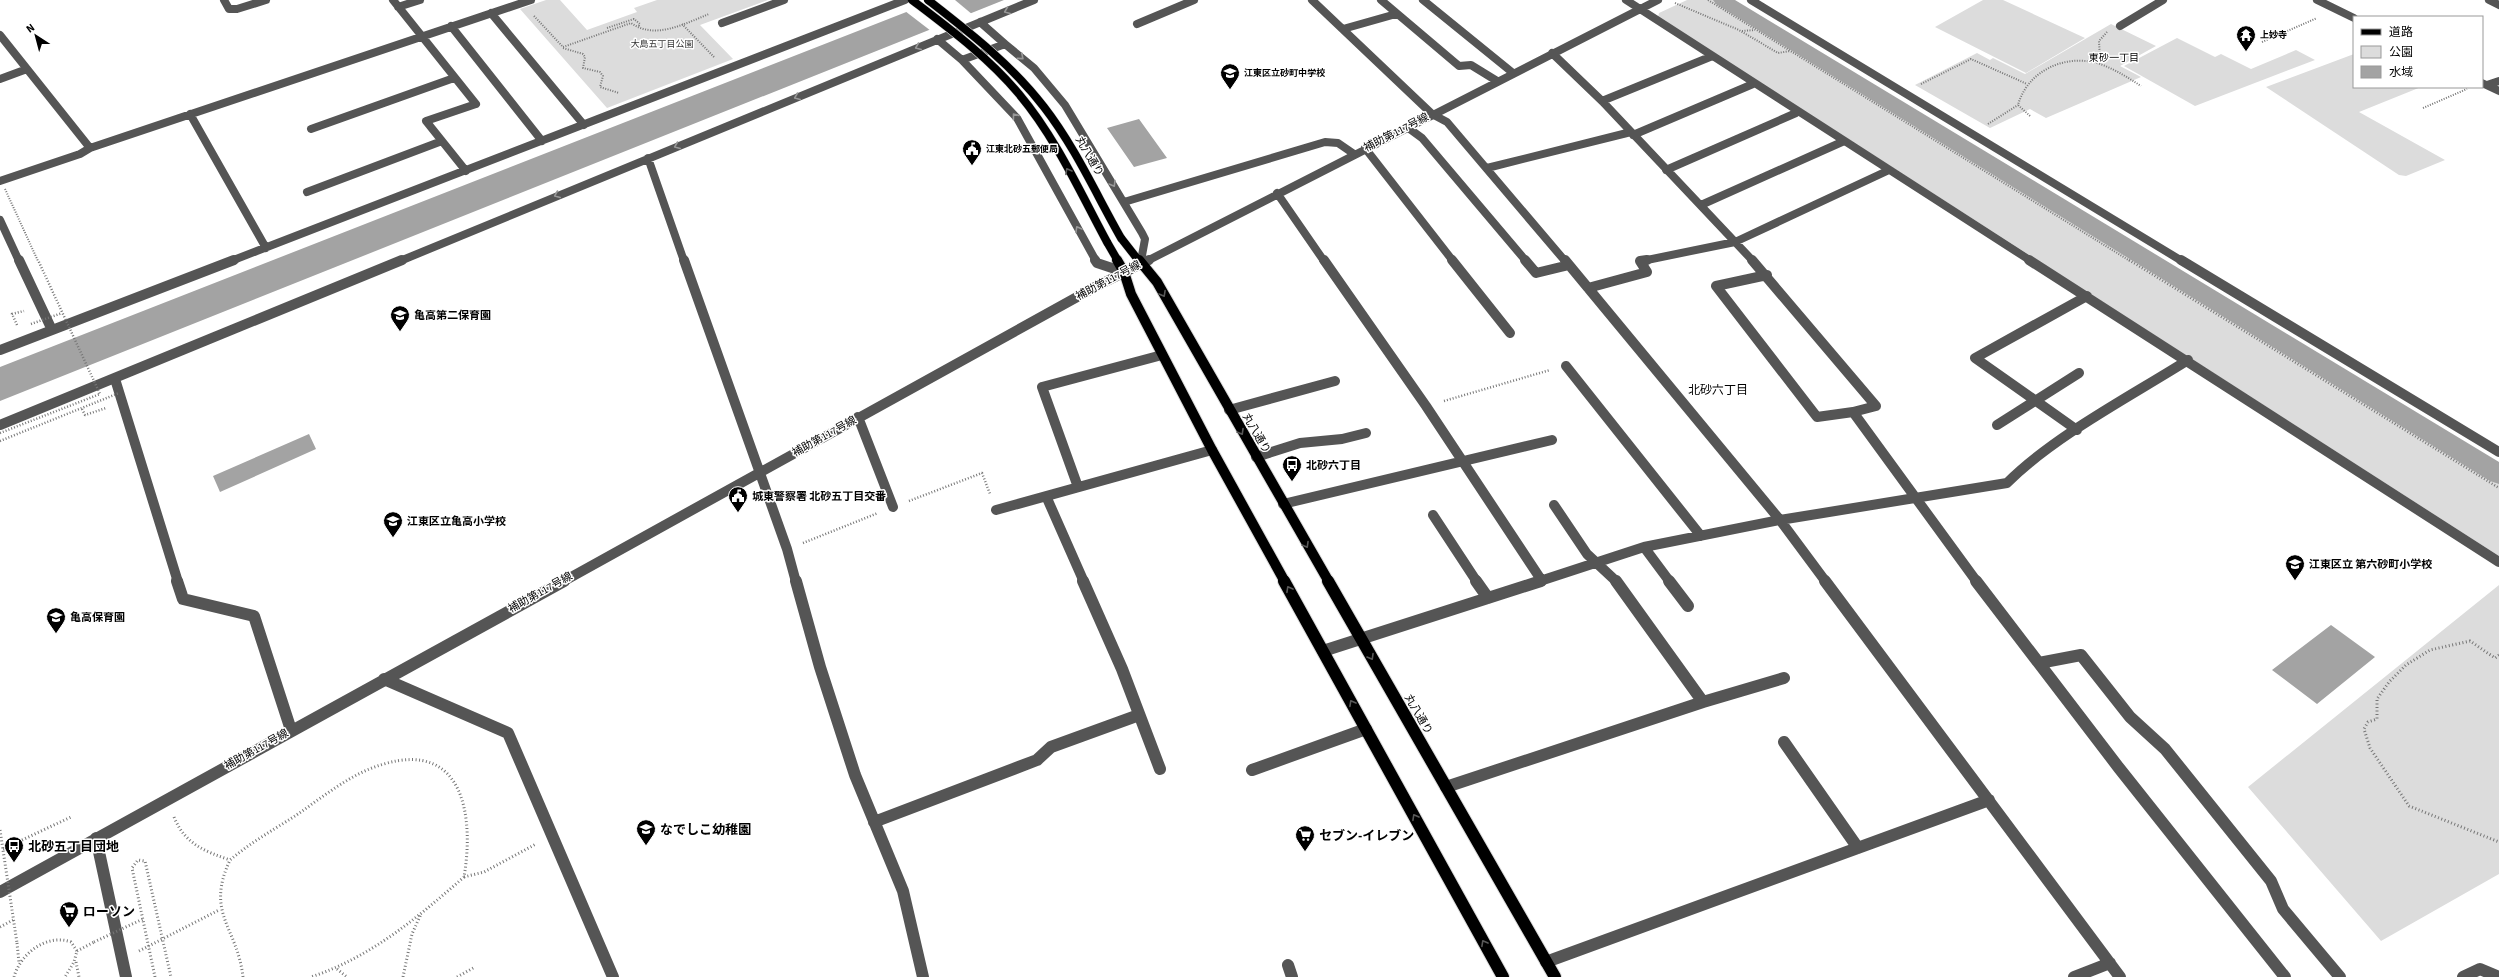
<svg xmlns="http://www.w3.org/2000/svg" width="2499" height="977" viewBox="0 0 2499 977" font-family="'Source Sans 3','Noto Sans JP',sans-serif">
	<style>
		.green { fill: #dcdcdc }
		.water { fill: #a3a3a3 }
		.pier { fill: #fff }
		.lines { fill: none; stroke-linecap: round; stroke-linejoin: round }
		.canal { fill: #a3a3a3; fill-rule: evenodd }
		.major-far2-casing { stroke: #dbdbdb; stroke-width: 9 }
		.major-far1-casing { stroke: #dbdbdb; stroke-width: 12 }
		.major-casing { stroke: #dbdbdb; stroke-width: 14 }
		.path-far2 { stroke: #777; stroke-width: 2; stroke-dasharray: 1 1.5; stroke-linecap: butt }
		.path-far1 { stroke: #777; stroke-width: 2.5; stroke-dasharray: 1 2; stroke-linecap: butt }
		.path { stroke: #777; stroke-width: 3; stroke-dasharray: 1 2.5; stroke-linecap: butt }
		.minor-far2 { stroke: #555; stroke-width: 8 }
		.minor-far1 { stroke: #555; stroke-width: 10 }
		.minor { stroke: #555; stroke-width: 12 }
		.major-far2 { stroke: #000; stroke-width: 8 }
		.major-far1 { stroke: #000; stroke-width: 10 }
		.major { stroke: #000; stroke-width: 12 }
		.major-bridge-casing { stroke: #dbdbdb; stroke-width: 9; stroke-linecap: butt }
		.path-bridge-far2 { stroke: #777; stroke-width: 2; stroke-dasharray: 1 1.5; stroke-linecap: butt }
		.path-bridge-far1 { stroke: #777; stroke-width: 2.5; stroke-dasharray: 1 2; stroke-linecap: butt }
		.path-bridge { stroke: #777; stroke-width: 3; stroke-dasharray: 1 2.5; stroke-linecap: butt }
		.major-bridge { stroke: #000; stroke-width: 8 }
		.oneway { stroke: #999 }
		.oneway2 { stroke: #595959 }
		.labels { text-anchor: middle; stroke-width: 3; stroke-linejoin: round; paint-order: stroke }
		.far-poi-label { font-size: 9px; font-weight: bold; fill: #000; stroke: #fff; text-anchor: start }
		.far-park-label { font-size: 9px; fill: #333; stroke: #fff }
		.far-neighbourhood-label { font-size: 10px; fill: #000; stroke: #fff }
		.street-label { font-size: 11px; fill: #000; stroke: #fff }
		.poi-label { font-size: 11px; font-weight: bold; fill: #000; stroke: #fff; text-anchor: start }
		.neighbourhood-label { font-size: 12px; fill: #000; stroke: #fff }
		.near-poi-label { font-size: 13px; font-weight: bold; fill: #000; stroke: #fff; text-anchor: start }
	</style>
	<rect width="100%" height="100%" fill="#fff"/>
	<path class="green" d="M546,0H560L587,30L637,12L634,8L657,0H768L700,25L733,59L607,108L520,9Z
		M1687,0H1715L2499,480V556L1658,17L1659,13Z
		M1983,0H2003L2085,38L2026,73L1935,27Z
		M2111,24L2156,46L2120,66L2141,77L2046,118L2030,109L1990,128L1915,85L1977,53L1990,60L1993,58L2025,74Z
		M2177,38L2215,57L2221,54L2251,69L2296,50L2315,60L2195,106L2124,66Z
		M2354,54V87H2421L2359,112L2445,160L2406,176L2399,175L2266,87Z
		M2499,585V874L2381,941L2248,787Z"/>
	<path class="water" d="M937,0H1004L0,401V367Z
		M1139,119L1167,158L1134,167L1107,128Z
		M309,434L316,449L220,492L213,476Z
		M2331,625L2375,657L2317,704L2272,670Z"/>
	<path class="pier" d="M932,0H955L973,15L931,31L905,11Z"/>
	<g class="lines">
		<path class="canal" d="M1713,0H1735L2499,462V484L2490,481L1716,4Z"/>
		<defs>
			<path id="major-far2" d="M1121,238L1139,261
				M1107,242L1118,261"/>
			<path id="major-far1" d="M1117,260L1124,272L1131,294L1212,450L1285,582
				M1139,260L1157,282L1329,582"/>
			<path id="major" d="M1284,581L1503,977
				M1328,581L1555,977"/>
		</defs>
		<use href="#major-far2" class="major-far2-casing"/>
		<use href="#major-far1" class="major-far1-casing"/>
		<use href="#major" class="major-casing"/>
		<path class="path-far2" d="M1708,0L2130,261
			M1675,3L1739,30L1778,53L1790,51
			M534,16L563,47L631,23C655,40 684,24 709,14
			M682,24L714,57
			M607,28L634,19L640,24L638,27
			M1742,31L1755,30
			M2262,42L2317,18
			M563,48L583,54L585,57L583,68L600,72L603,76L600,87L619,93
			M2095,62L2100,59L2099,41L2107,32
			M1921,84L1971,59L2027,84
			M2423,108L2467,89
			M2030,116L2018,105C2027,72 2063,54 2097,63C2113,68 2127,77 2141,86
			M1988,124L2018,105"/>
		<path class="path-far1" d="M2129,260L2499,488
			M17,325L12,314L24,311
			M1444,401L1550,370
			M82,409L85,415L106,408
			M909,501L982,473L990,494
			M803,543L878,513"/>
		<path class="path" d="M2499,655L2495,658L2470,641L2430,650L2406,665L2389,682L2377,699V719L2368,722L2364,729L2370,748L2409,806L2499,842
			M174,817C185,844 204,851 230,860
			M3,849L71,817
			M464,877L484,872L536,844
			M0,927L13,920
			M17,943L19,963
			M77,951L94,942
			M139,951L219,910
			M76,962L79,977
			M337,969L347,977
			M14,977C20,954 47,933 71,942L77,951L74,962L65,977
			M243,977C237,926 205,914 230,860C250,843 273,830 295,816C323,797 351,773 384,764C465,740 474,819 464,877C417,918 371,957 311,977
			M403,977L412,934L421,914
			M457,977L475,967"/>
		<path class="minor-far2" d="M224,0L229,9H237L266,0
			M393,0L476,104L426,121L466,171
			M1312,0L1432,114L1447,122L1565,261
			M1381,0L1459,66L1471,65L1497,81
			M1423,0L1513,73
			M1626,0L2031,261
			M1751,0L2182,261
			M2317,0L2354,18
			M2489,0L2499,5
			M398,7L420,0
			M491,13L584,125
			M980,22L1005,44
			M722,23L784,0
			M1137,24L1194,0
			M451,26L542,141
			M2120,26L2163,0
			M1343,29L1396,14
			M0,35L90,148
			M937,39L962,60
			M1552,53L1602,101L1753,261
			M0,79L27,69
			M2482,83L2499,91
			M2487,85L2499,81
			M1602,101L1710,57
			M190,114L266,248
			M1407,127L1422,138L1526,261
			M311,129L454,78
			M1633,135L1753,84
			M1365,148L1453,261
			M648,158L684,261
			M1487,168L1631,132
			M1666,170L1796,113
			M0,181L80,154L90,148L531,0
			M307,192L442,141
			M1277,193L1324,261
			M1124,202L1325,142L1338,143L1354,154
			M1701,205L1842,142
			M0,220L19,261
			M231,261L905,0
			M400,261L1034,0
			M1096,261L1017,118L962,60L1005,44L1034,68L1065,105L1142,233L1145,239L1141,261
			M1147,261L1658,0
			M1642,261L1735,242L1887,171"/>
		<path class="minor-far1" d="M19,260L52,330
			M684,260L787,549L796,582
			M1095,260L1097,263L1124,272
			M1324,260L1426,406L1542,581
			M1452,260L1510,333
			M1525,260L1536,273L1569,265
			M1565,260L1780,520L1826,582
			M1752,260L1876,406L1853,412L1977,582
			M2029,260L2499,562
			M2181,260L2499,452
			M1140,264L1141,260
			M1767,275L1716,286L1817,417L1853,412
			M1588,288L1647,272L1640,261L1647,260
			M0,350L234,260
			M1566,366L1701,536
			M115,379L178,582
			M1229,410L1335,381
			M858,417L893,507
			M0,425L402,260
			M1997,425L2079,373
			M2077,430L1975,358L2087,296
			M1256,457L1300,443L1342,439L1366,433
			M1078,487L1042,387L1162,355
			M1046,496L1084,582
			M1283,504L1552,440
			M1554,505L1587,554L1617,582
			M996,510L1212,450
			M1433,515L1477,582
			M1644,547L1670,582
			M562,582L1097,286L1149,260
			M1537,582L1644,547L1780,520L2007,483C2054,436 2131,396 2188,360"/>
		<path class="minor" d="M177,581L183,599L254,616L291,730
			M796,581L820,667L855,775L903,891L923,977
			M1083,581L1122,669L1160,769
			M1476,581L1488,598
			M1616,581L1703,702
			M1669,581L1688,606
			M1825,581L2120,977
			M1976,581L2119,768L2285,977
			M1323,651L1541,581
			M2039,663L2081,655L2130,717L2165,749L2271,881L2283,909L2340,977
			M384,679L508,733L613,977
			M1784,742L1858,848
			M1252,770L1366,729
			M1446,787L1703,702L1784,678
			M874,822L1037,760L1051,747L1139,715
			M96,838L126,977
			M0,892L564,581
			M1546,962L1989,800
			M1288,965L1292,977
			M2074,977L2110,963
			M2463,977L2480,969L2499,977"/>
		<use href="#major-far2" class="major-far2"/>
		<use href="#major-far1" class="major-far1"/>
		<use href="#major" class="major"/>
		<defs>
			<path id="major-bridge" d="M912,0C950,29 988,57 1019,94C1056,138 1080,192 1107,242
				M928,0C969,32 1012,65 1044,107C1075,147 1096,194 1121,238"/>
		</defs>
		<use href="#major-bridge" class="major-bridge-casing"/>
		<path class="path-bridge-far2" d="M5,189L38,261"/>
		<path class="path-bridge-far1" d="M31,324L62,313
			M0,433L100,394L38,260
			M0,441L119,393"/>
		<path class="path-bridge" d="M0,830L17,943
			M94,942L143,919
			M155,977L132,868L138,860L145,861L171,977"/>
		<use href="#major-bridge" class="major-bridge"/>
	</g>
	<defs><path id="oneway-chevron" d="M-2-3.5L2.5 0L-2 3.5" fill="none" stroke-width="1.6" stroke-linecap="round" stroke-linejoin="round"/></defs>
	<g class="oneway">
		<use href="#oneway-chevron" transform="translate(1007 11) rotate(158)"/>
		<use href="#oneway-chevron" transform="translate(918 47) rotate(158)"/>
		<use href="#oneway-chevron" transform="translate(1021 57) rotate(40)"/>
		<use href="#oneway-chevron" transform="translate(797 97) rotate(158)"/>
		<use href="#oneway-chevron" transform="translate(1015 116) rotate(-127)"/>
		<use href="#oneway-chevron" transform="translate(677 146) rotate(158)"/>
		<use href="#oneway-chevron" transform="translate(1113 184) rotate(59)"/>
		<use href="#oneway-chevron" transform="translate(557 195) rotate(157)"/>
		<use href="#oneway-chevron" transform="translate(1078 229) rotate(-119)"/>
	</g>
	<g class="oneway2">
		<use href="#oneway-chevron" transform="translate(1068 171) rotate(-119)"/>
		<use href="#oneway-chevron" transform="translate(1163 294) rotate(61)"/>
		<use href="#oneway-chevron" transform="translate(1241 432) rotate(60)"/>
		<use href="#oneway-chevron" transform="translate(1306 545) rotate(60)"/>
		<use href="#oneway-chevron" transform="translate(1289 589) rotate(-119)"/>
		<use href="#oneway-chevron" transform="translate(1371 657) rotate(60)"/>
		<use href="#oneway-chevron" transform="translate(1352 703) rotate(-119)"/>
		<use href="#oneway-chevron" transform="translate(1415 817) rotate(-119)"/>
		<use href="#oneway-chevron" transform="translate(1484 943) rotate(-119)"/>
	</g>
	<defs>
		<symbol id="temple-pin" viewBox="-11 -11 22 30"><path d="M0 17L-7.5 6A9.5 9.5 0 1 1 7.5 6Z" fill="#000" stroke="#fff"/><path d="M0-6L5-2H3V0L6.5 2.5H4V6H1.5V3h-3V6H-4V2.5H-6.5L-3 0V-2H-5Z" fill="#fff"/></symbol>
		<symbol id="school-pin" viewBox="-11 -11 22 30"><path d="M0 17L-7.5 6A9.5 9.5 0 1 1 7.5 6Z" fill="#000" stroke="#fff"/><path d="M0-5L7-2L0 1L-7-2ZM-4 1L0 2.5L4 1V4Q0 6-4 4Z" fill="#fff"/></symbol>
		<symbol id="civic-pin" viewBox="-11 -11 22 30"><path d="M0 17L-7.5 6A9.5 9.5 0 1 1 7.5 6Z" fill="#000" stroke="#fff"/><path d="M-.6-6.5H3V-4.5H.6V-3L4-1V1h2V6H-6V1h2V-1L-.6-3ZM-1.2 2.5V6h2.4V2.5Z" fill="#fff"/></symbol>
		<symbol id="bus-pin" viewBox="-11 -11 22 30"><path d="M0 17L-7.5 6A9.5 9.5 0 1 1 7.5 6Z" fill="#000" stroke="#fff"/><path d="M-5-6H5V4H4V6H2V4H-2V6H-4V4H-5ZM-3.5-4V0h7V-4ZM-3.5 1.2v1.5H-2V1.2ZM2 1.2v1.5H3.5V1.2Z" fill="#fff"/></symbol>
		<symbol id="supermarket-pin" viewBox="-11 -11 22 30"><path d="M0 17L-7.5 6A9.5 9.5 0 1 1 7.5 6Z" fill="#000" stroke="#fff"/><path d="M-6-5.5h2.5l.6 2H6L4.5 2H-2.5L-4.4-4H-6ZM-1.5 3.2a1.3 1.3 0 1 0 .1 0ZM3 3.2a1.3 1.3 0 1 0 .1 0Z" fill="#fff"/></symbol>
	</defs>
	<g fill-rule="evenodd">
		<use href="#temple-pin" x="2235" y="24" width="22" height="30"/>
		<use href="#school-pin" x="1219" y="62" width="22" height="30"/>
		<use href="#civic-pin" x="961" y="138" width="22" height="30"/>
		<use href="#school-pin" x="389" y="304" width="22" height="30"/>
		<use href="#bus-pin" x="1281" y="454" width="22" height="30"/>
		<use href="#civic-pin" x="727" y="485" width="22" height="30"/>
		<use href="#school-pin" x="382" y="510" width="22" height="30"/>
		<use href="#school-pin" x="2284" y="553" width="22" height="30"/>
		<use href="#school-pin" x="45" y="606" width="22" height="30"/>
		<use href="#school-pin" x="635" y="818" width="22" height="30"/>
		<use href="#supermarket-pin" x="1294" y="824" width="22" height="30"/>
		<use href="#bus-pin" x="3" y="835" width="22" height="30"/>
		<use href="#supermarket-pin" x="58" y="900" width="22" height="30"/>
	</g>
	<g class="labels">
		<g class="far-poi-label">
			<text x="2260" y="38">上妙寺</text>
			<text x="1244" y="76">江東区立砂町中学校</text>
			<text x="986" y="152">江東北砂五郵便局</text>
		</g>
		<g class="far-park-label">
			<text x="662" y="47">大島五丁目公園</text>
		</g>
		<g class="far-neighbourhood-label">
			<text x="2114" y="61">東砂一丁目</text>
		</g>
		<g class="street-label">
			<text transform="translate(1396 132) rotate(-27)" y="4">補助第117号線</text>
			<text transform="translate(1090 156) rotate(60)" y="4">丸八通り</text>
			<text transform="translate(1108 280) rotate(-28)" y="4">補助第117号線</text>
			<text transform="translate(1257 433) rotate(60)" y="4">丸八通り</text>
			<text transform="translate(824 436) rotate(-29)" y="4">補助第117号線</text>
			<text transform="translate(540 592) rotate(-29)" y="4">補助第117号線</text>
			<text transform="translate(1419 714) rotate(60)" y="4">丸八通り</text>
			<text transform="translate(256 749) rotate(-29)" y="4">補助第117号線</text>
		</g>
		<g class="poi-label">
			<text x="414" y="319">亀高第二保育園</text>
			<text x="1306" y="469">北砂六丁目</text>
			<text x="752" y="500">城東警察署 北砂五丁目交番</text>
			<text x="407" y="525">江東区立亀高小学校</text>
			<text x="2309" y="568">江東区立 第六砂町小学校</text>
			<text x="70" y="621">亀高保育園</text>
		</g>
		<g class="neighbourhood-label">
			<text x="1718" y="394">北砂六丁目</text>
		</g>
		<g class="near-poi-label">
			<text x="660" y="834">なでしこ幼稚園</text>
			<text x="1319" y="840">セブン-イレブン</text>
			<text x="28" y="851">北砂五丁目団地</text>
			<text x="83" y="916">ローソン</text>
		</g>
	</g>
	<rect x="2353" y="16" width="130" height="72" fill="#ffffff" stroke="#999999"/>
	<rect x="2361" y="29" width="20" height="6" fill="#000000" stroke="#999999"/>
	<text x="2389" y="36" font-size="12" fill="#000000">道路</text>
	<rect x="2361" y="46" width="20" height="12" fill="#dcdcdc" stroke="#999999"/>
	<text x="2389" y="56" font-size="12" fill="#000000">公園</text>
	<rect x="2361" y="66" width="20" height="12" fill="#a3a3a3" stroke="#999999"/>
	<text x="2389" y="76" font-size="12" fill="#000000">水域</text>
	<g transform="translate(36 36) rotate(324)" stroke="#ffffff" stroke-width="3" paint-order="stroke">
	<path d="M0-3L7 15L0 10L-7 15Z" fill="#000000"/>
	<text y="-6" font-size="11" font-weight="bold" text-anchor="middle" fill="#000000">N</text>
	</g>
</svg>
